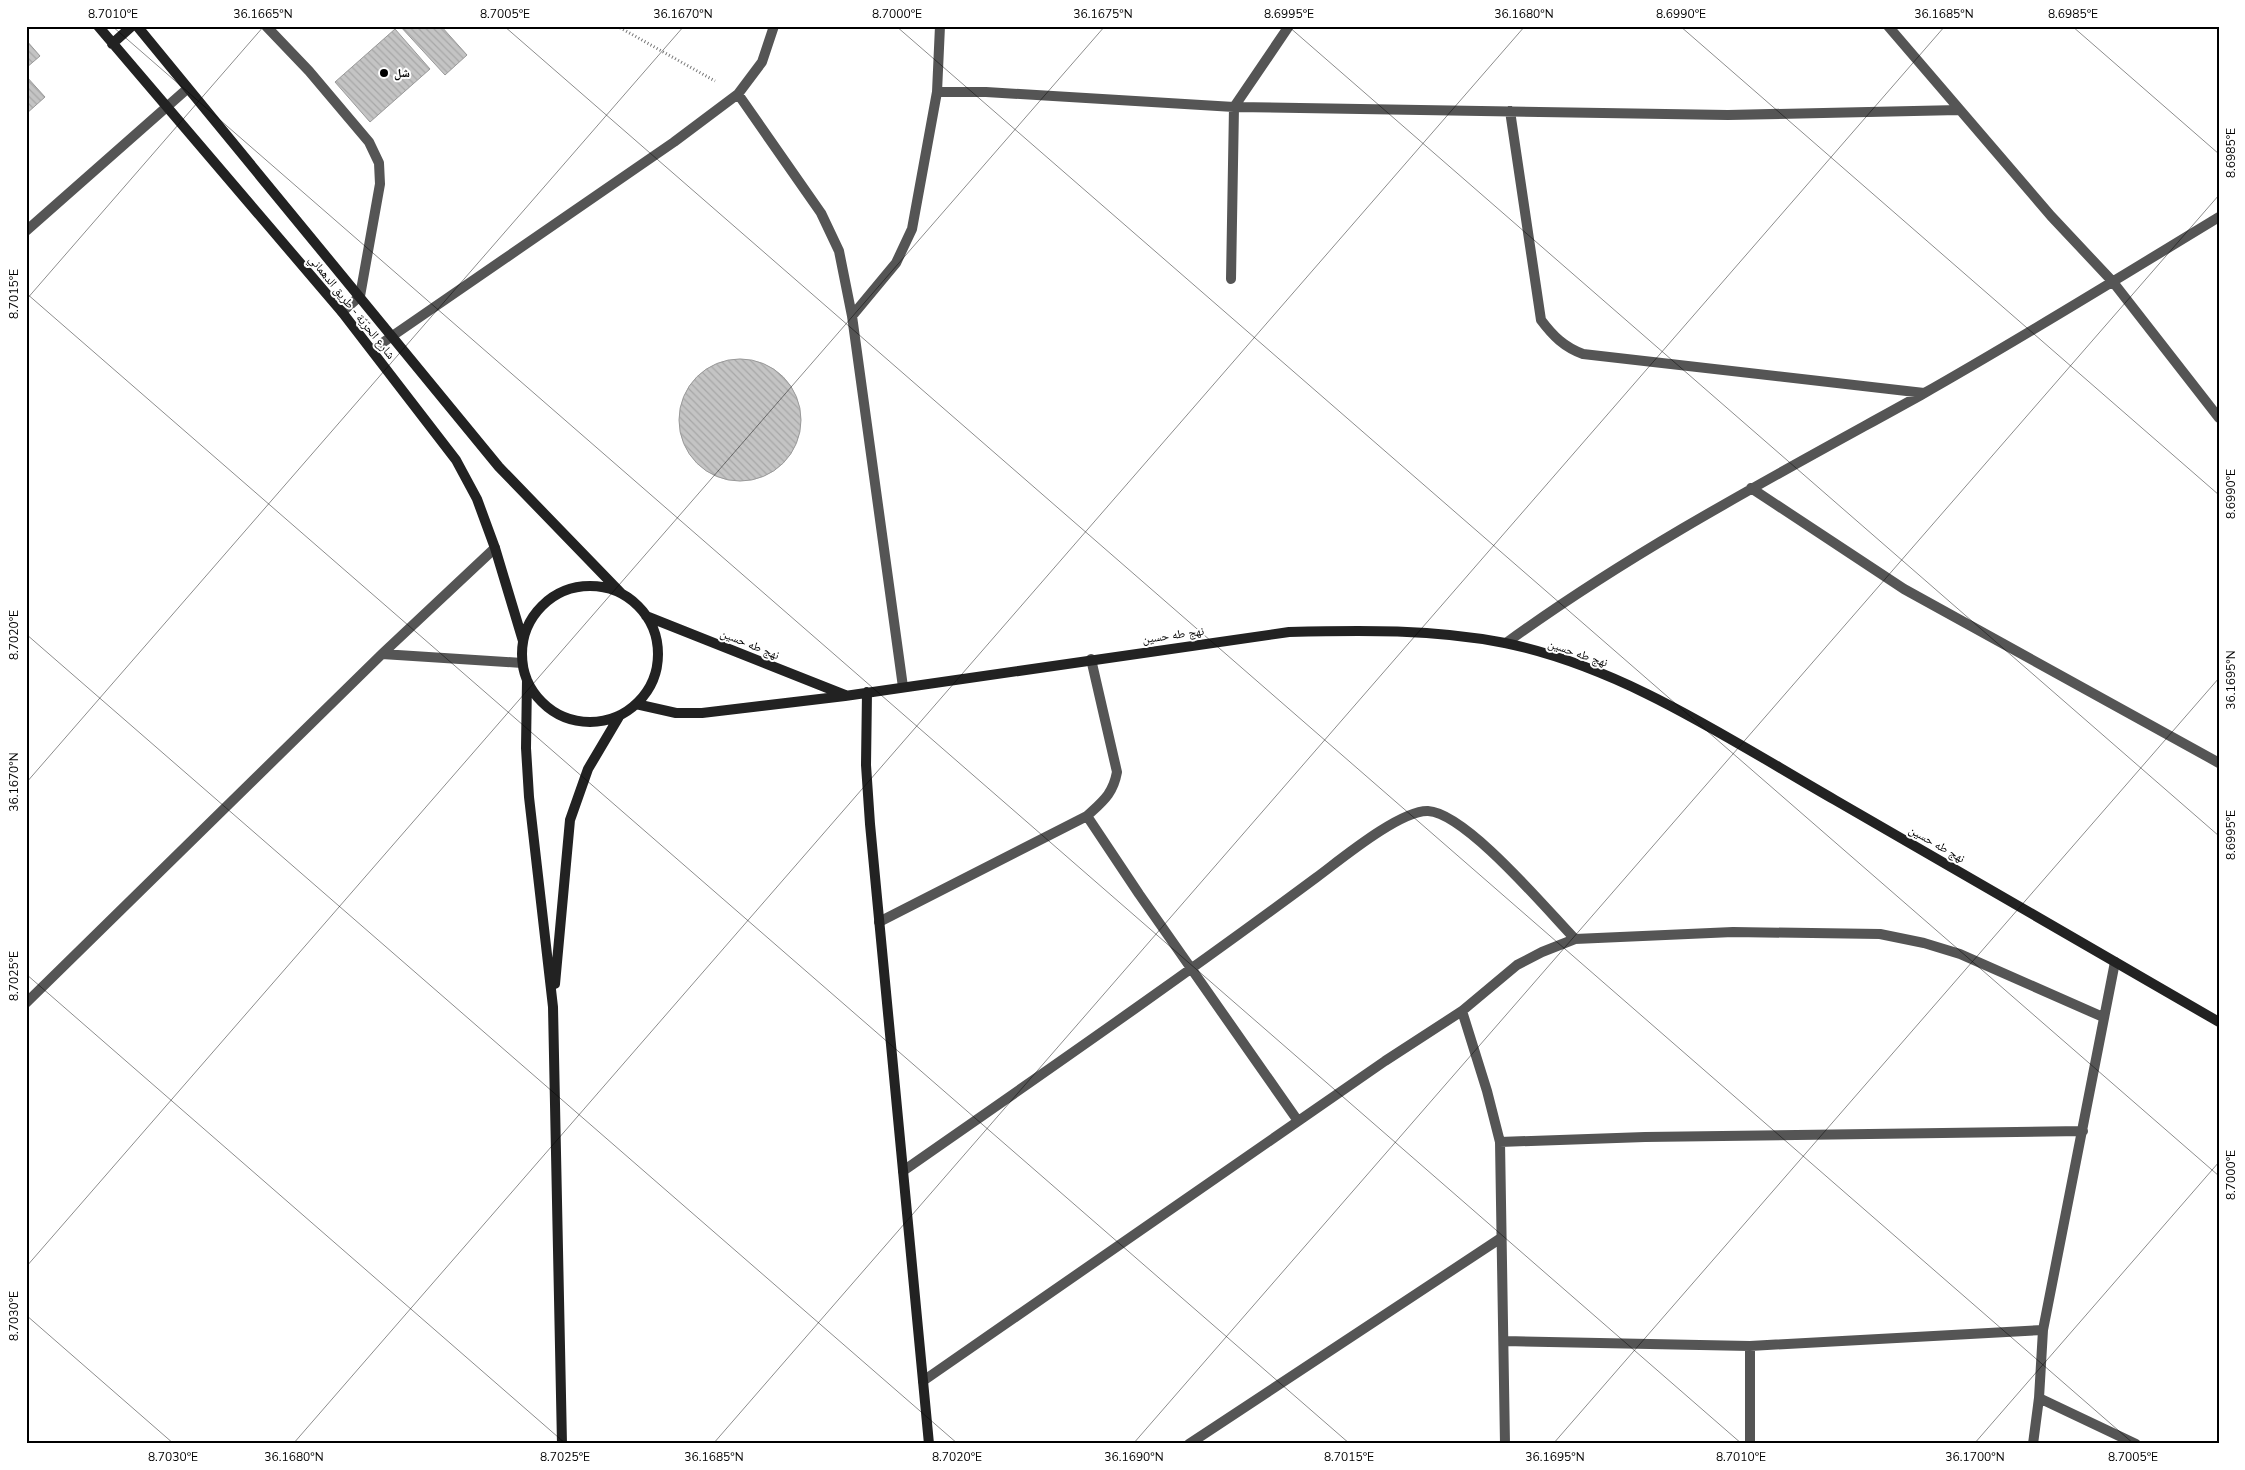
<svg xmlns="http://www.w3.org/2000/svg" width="2245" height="1470" viewBox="0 0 2245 1470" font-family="'Nunito Sans','Noto Naskh Arabic',sans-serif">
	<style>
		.building { fill: url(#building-back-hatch); stroke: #999 }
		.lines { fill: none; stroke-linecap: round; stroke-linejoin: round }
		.path { stroke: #777; stroke-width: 3; stroke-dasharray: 1 2.5; stroke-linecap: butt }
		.lane { stroke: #555; stroke-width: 10 }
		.street { stroke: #555; stroke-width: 10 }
		.secondary { stroke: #222; stroke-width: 10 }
		.ticks { fill: none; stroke: #000; stroke-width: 1; stroke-opacity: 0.45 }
		.poi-dot { fill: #000; stroke: #fff; stroke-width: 2 }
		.labels { text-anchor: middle; stroke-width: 4; stroke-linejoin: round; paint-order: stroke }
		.poi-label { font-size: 12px; font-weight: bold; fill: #000; stroke: #fff; text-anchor: start }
		.street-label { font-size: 12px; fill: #000; stroke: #fff }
		.neatline { fill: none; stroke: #000; stroke-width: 2 }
		.ticks-label { font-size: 12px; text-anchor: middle; fill: #000 }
	</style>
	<defs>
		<pattern id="building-back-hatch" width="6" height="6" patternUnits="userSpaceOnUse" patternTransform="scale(1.25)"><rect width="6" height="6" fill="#c4c4c4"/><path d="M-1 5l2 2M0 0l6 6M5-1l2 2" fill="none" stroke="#a7a7a7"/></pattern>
	</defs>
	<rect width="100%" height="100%" fill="#fff"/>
	<path class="building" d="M400,26H441L467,55L445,75Z
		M395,29L430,69L370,122L335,82Z
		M26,40L40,56L26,68Z
		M26,76L45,97L26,114Z
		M679 420a61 61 0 1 1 122 0a61 61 0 1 1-122 0Z"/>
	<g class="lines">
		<path class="path" d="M617,26L715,81"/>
		<path class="lane" d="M266,26L309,71L369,142L379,163L380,184L360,296L342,312"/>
		<path class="street" d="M1888,26L2051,216L2113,282L2219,418
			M937,92H986L1234,107L1728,115L1959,110
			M738,94L821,213L839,251L852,316L903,687
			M1510,111L1541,320C1553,336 1564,347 1583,354L1924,393
			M26,231L187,89
			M1231,279L1234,107L1289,26
			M852,316L896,263L912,229L937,92L940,26
			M372,350L674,142L738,94L762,62L774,26
			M1751,488L1904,589L2219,763
			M1506,643C1637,548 1780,473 1921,395C2022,338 2120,277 2219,217
			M382,654L522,663
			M1087,816L1139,894L1298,1121
			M879,922L1087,816C1103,801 1113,794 1117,772L1091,659
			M26,1003L382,654L495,548
			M1462,1011L1487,1091L1500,1142L1505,1444
			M1500,1142L1645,1137L2083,1131
			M903,1171C1042,1074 1181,978 1317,877C1340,860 1400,810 1428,811C1466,813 1547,910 1575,939
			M1505,1341L1750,1346L2043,1330
			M1750,1346V1444
			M923,1381L1385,1061L1462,1011L1517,965L1542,952L1575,939L1733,932L1880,934L1924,943L1960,954L2103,1017
			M2039,1398L2136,1444
			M1189,1444L1501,1238
			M2033,1444L2039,1398L2043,1330L2115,962"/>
		<path class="secondary" d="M98,26L342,312L456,460L477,499L495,548L523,641
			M137,26L499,467L621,593
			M112,44L132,26
			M522 654a68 68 0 1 1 136 0a68 68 0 1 1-136 0Z
			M646,616L845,695
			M527,680L526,748L529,797L553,1007L562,1444
			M867,692L866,765L870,824L929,1444
			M636,704L676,713H702L845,696L1289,632C1361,630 1434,629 1505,643C1625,668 1730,740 1835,800C1963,874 2091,948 2219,1022
			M555,984L570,820L588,769L620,715"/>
	</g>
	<path class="ticks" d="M112,26L1742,1444M504,26L2134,1444M896,26L2219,1176M1288,26L2219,836M1680,26L2219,495M2072,26L2219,154M26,293L1350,1444M26,300L264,26M26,634L958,1444M26,783L684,26M26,974L566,1444M26,1267L1105,26M26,1315L174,1444M293,1444L1525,26M713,1444L1945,26M1133,1444L2219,195M1553,1444L2219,678M1974,1444L2219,1162"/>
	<circle class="poi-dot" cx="384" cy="73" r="5"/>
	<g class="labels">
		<g class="poi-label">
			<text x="394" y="77">شل</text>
		</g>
		<g class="street-label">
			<text transform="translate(352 307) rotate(51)" y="4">شارع الحرّيّة - طريق الدهماني</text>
			<text transform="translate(1173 635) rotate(-8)" y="4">نهج طه حسين</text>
			<text transform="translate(750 644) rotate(22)" y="4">نهج طه حسين</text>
			<text transform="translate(1578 653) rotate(19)" y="4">نهج طه حسين</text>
			<text transform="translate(1937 844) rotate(30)" y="4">نهج طه حسين</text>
		</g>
	</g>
	<rect width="2245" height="1470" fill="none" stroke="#ffffff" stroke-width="55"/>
	<rect x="28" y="28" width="2190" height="1414" class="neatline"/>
	<g class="ticks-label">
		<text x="113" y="18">8.7010°E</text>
		<text x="263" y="18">36.1665°N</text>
		<text x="505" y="18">8.7005°E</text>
		<text x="683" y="18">36.1670°N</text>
		<text x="897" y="18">8.7000°E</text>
		<text x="1103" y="18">36.1675°N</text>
		<text x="1289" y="18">8.6995°E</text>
		<text x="1524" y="18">36.1680°N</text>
		<text x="1681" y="18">8.6990°E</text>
		<text x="1944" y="18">36.1685°N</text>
		<text x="2073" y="18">8.6985°E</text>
		<text transform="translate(2231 153) rotate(-90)" y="4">8.6985°E</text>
		<text transform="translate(14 294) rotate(-90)" y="4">8.7015°E</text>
		<text transform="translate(2231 494) rotate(-90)" y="4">8.6990°E</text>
		<text transform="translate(14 635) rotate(-90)" y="4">8.7020°E</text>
		<text transform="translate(2231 680) rotate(-90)" y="4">36.1695°N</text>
		<text transform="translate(14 782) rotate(-90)" y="4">36.1670°N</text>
		<text transform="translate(2231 835) rotate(-90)" y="4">8.6995°E</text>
		<text transform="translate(14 976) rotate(-90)" y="4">8.7025°E</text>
		<text transform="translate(2231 1175) rotate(-90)" y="4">8.7000°E</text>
		<text transform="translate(14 1316) rotate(-90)" y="4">8.7030°E</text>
		<text x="173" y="1461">8.7030°E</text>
		<text x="294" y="1461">36.1680°N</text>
		<text x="565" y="1461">8.7025°E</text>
		<text x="714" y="1461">36.1685°N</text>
		<text x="957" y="1461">8.7020°E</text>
		<text x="1134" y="1461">36.1690°N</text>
		<text x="1349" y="1461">8.7015°E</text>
		<text x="1555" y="1461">36.1695°N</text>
		<text x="1741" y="1461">8.7010°E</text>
		<text x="1975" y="1461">36.1700°N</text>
		<text x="2133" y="1461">8.7005°E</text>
	</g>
</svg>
